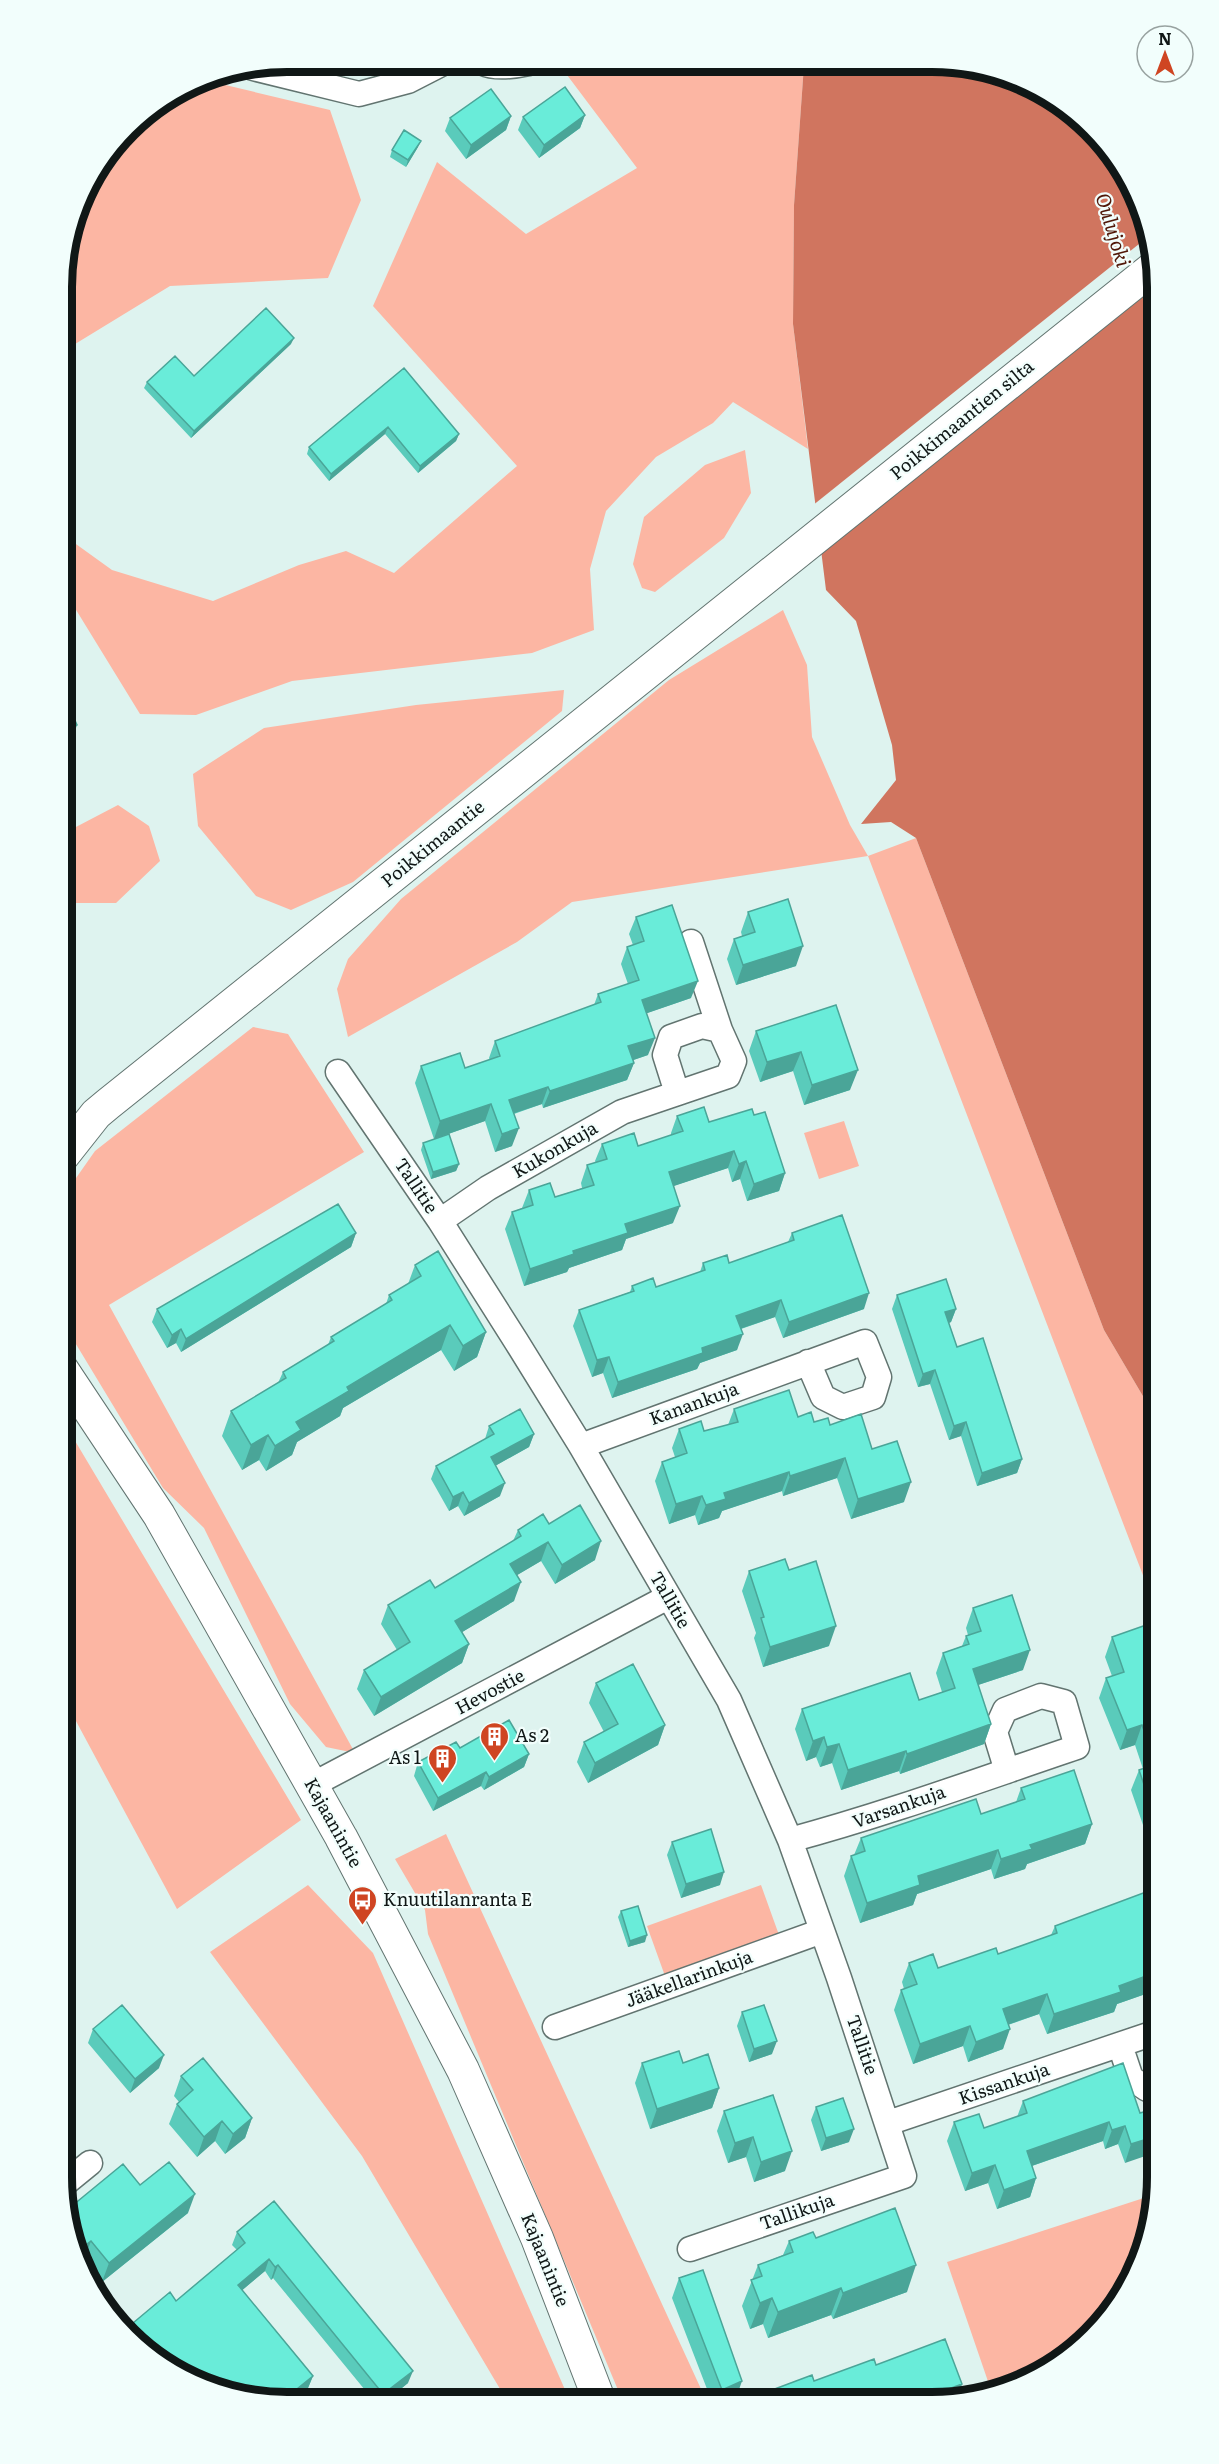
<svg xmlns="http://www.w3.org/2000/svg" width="1219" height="2464" viewBox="0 0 1219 2464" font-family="Literata,serif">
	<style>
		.green { fill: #fcb6a3 }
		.water { fill: #d0755f }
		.pier { fill: #def3ef }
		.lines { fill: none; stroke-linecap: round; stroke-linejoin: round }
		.minor-casing { stroke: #627470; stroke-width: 27 }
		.major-casing { stroke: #627470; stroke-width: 34 }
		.minor { stroke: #fff; stroke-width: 24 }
		.major { stroke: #fff; stroke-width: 32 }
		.wall { fill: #5acbbb }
		.shaded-wall { fill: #4aa598 }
		.building { fill: #69ecd9; stroke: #4aa598; stroke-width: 1.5 }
		.labels { text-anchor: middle; stroke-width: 4.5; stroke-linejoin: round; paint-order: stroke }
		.street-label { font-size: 18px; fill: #101716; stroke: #f2fefc }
		.poi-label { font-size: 18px; fill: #101716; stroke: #f2fefc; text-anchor: start }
		.water-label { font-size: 20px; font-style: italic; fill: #501708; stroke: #f2fefc }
		.rim { fill: none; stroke: #101716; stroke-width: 8 }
	</style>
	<rect width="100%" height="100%" fill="#def3ef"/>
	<path class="green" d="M301,62H394L357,75Z
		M558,63L804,65L794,205L793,324L808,449L733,402L713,423L656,457L606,511L590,569L594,630L532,653L292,681L196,715L140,714L62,587V534L112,570L213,601L299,565L346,551L394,573L517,466L373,306L437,162L526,234L637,168Z
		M200,79L330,110L361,200L328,278L170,286L62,352V272L85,188L138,118Z
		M745,450L751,493L724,538L655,592L642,588L633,564L644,517L705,465Z
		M783,610L807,665L812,737L850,825L868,856L916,838L1104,1330L1157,1420V1612L868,856L572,902L517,942L348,1037L337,989L348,959L401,899L669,680Z
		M564,690L562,711L353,882L291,910L256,896L198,826L193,774L264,728L416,705Z
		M118,805L149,826L160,861L116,903H62V842L74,828Z
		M253,1027L288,1034L364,1152L109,1305L355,1753L326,1747L290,1704L204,1528L163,1488L62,1321V1198L95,1151Z
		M844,1121L859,1166L819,1179L804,1133Z
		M62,1419L301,1820L177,1909L62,1695Z
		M446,1834L707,2402H623L428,1934L425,1910L395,1859Z
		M308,1885L373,1953L570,2401H505L503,2394L362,2156L210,1952Z
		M761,1885L779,1935L665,1976L647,1926Z
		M1153,2195L1155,2201L1145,2250L1111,2315L1058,2364L1004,2391L992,2393L947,2262Z"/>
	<path class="water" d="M804,65L976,66L1031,85L1080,117L1119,161L1146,215L1157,287V1420L1104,1330L916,838L891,822L861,824L896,780L892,745L856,621L826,590L793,324L794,205Z"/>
	<path class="pier" d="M1149,236L1154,267L816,537L812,506Z"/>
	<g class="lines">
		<defs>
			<path id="minor" d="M483,63C496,69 515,66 529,63
				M253,68L359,94L408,81L445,62
				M691,942L720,1030
				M338,1072L440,1221L516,1341L581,1446L729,1700L790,1840L839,1978L904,2176L690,2249
				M440,1221L488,1188L622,1112L728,1076L734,1061L720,1030L702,1026L671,1037L665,1055L677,1093
				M581,1446L865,1342L879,1377L873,1397L843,1407L823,1397L808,1362
				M312,1785L668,1597
				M790,1840C887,1814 982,1779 1077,1747L1064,1702L1041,1696L1005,1710L995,1732L1007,1771
				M555,2027L822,1931
				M1120,2045L1131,2078L1147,2089L1157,2086
				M888,2123L1157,2032
				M63,2185L90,2163"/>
			<path id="major" d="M62,1157L96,1114L108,1104L1154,267
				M62,1369L159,1515L341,1837L463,2070L537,2238L600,2402"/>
		</defs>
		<use href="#minor" class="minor-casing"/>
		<use href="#major" class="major-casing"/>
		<use href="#minor" class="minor"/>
		<use href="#major" class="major"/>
	</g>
	<path class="wall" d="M585,115L580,128L539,158L518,130L523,117Z
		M511,116L506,130L466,159L445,131L450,118Z
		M418,147L406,167L390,157L392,150Z
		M291,344L191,438L144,388L147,382L194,376Z
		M404,368L459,434L456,441L418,473L385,434L329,481L307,454L309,447Z
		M748,912L796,966L736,985L727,959L734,939L742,936L741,932Z
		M636,917L691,998L647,1013L648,1055L633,1060L634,1063L627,1080L543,1108L542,1104L514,1114L512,1146L495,1152L485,1121L434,1139L415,1083L421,1066L465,1068L490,1060L489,1058L495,1041L594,1005L598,994L628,984L621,964L627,947L633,945L629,934Z
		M836,1005L850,1090L804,1105L793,1071L760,1082L749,1051L756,1031Z
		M754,1115L785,1173L779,1191L747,1201L740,1179L732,1182L728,1168L673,1186V1223L626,1239L622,1250L569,1268L567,1272L524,1286L505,1229L512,1212L522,1208L529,1190L555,1197L582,1188L581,1183L587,1165L596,1163L595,1161L602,1144L638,1146L671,1135V1133L677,1116L709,1122Z
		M423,1143L459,1164L456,1171L431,1179L421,1150Z
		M356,1233L351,1247L181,1352L176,1343L167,1348L152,1322L157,1309Z
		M792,1233L864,1309L783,1338L775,1317L741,1329L737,1350L700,1363L697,1369L612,1398L603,1373L592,1377L573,1326L579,1310L630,1292L632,1286L656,1287L700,1272L703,1263H729L788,1242Z
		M415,1265L486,1332L477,1357L454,1371L441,1350L343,1408L340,1416L297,1442L292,1455L266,1471L259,1460L242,1470L222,1436L231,1411L278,1383L283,1372L328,1345L331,1337L386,1304L389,1295L408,1284Z
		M897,1295L956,1309L951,1322L949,1323L957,1347L1022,1459L1017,1473L977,1486L961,1436L949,1440L930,1384L918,1387L892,1309Z
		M734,1409L798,1417L814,1422L830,1425L872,1449L904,1502L851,1519L837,1478L783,1496L782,1491L722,1511L719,1518L698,1525L695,1515L669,1524L655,1481L662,1462L675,1457L672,1448L679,1429L704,1431L728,1425Z
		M489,1426L534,1434L529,1447L495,1466L500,1496L464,1516L458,1506L449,1511L431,1479L436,1466L485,1439Z
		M549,1524L595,1560L555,1584L541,1561L517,1575L514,1601L462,1632L469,1644L462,1663L374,1716L357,1689L364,1670L397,1650L381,1624L388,1605L435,1588L513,1541L518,1530Z
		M789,1570L829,1646L763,1667L754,1638L756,1633L742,1591L749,1571Z
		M973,1608L1023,1670L978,1685L991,1724L984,1744L900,1774L899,1771L841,1790L832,1763L820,1767L816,1757L806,1761L795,1729L802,1709L919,1700L942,1692L936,1673L943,1653L962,1646L966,1636L968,1635L966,1628Z
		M1157,1636V1820L1143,1825L1131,1790L1139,1770L1143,1769L1135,1745L1120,1750L1099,1698L1106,1678L1112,1676L1105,1657L1112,1637H1154Z
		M596,1683L665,1725L658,1745L588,1783L577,1762L584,1742L604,1732L589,1703Z
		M460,1748L529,1754L524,1767L484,1790L481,1786L433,1811L414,1776L418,1762Z
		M1021,1788L1092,1824L1085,1844L1027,1864L1025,1869L994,1879L991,1869L917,1894L913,1905L860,1923L844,1876L851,1856L854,1855L861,1838L981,1814L1016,1802Z
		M672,1842L720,1885L681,1898L667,1855Z
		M1157,1899V1990L1117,2004L1114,2012L1047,2034L1039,2014L1008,2025L1003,2049L968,2062L963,2046L913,2064L894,2010L901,1990L904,1989L902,1982L909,1963L938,1968L998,1954L1051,1935L1055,1926Z
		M621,1911L645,1942L628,1947L618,1917Z
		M742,2012L772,2054L749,2062L737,2026Z
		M93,2029L159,2068L130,2093L88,2043Z
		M642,2063H683L719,2088L712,2108L650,2129L635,2083Z
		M181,2076L252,2118L245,2138L225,2154L215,2141L197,2157L169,2124L177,2104L179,2102L174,2096Z
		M773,2095L785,2171L754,2182L746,2157L728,2163L717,2131L724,2111Z
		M1023,2101L1140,2113L1157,2108L1125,2163L1118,2144L1105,2149L1103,2141L1032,2166L1036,2178L1030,2197L997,2209L988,2183L965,2191L947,2141L954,2122L984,2128L1017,2117Z
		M816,2107L849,2142L821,2151L811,2120Z
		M140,2185L188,2213L102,2282L84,2260L80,2263L73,2249Z
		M274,2201L408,2383L386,2401H374L273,2278L271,2280L265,2271L242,2290L313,2376L308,2388L293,2401H257L188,2379L139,2347L128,2335L133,2323L176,2301L237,2250L232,2245L237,2232Z
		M816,2238L907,2292L833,2319L831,2315L768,2338L763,2324L750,2329L742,2306L758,2265L783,2255L789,2241Z
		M679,2278L735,2401L733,2402H712L672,2298Z
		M876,2365L962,2384L957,2398L932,2403L767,2402L772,2390L814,2381Z"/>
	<path class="shaded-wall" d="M585,115L580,128L539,158L544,145Z
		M511,116L506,130L466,159L471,145Z
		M421,141L418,147L406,167L408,160Z
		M294,338L291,344L191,438L194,431Z
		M388,427L385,434L329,481L331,474Z
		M459,434L456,441L418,473L420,466Z
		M77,725L72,739L62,743V732Z
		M803,946L796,966L736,985L743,965Z
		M698,981L691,998L636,1017L642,1000Z
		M655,1038L648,1055L622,1064L628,1046Z
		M801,1052L793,1071L760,1082L767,1062Z
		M634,1063L627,1080L543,1108L550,1091Z
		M858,1070L850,1090L804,1105L812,1085Z
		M548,1087L542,1104L503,1117L509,1100Z
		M491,1104L485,1121L434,1139L440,1121Z
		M519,1128L512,1146L495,1152L502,1134Z
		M734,1151L728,1168L662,1190L669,1172Z
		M746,1161L740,1179L732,1182L739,1164Z
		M459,1164L456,1171L431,1179L433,1172Z
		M785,1173L779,1191L747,1201L754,1184Z
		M680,1206L673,1223L626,1239L622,1250L569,1268L567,1272L524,1286L530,1269L573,1251L625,1224Z
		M356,1233L351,1247L181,1352L186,1339Z
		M869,1293L864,1309L783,1338L789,1322Z
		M781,1300L775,1317L731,1332L736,1316Z
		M956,1309L951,1322L941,1326L945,1312Z
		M450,1325L441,1350L343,1408L340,1416L297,1442L292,1455L266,1471L275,1446L296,1422L347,1387Z
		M181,1329L176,1343L167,1348L172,1335Z
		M486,1332L477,1357L454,1371L463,1346Z
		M743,1334L737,1350L700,1363L697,1369L612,1398L618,1382L702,1348Z
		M609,1357L603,1373L592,1377L597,1360Z
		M935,1370L930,1384L918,1387L923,1374Z
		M966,1422L961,1436L949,1440L954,1426Z
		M534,1434L529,1447L486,1471L491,1457Z
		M268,1435L259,1460L242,1470L251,1445Z
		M845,1458L837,1478L783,1496L790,1476Z
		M1022,1459L1017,1473L977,1486L982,1473Z
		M789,1472L782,1491L722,1511L719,1518L698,1525L706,1505L724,1493Z
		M911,1482L904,1502L851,1519L858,1499Z
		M505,1483L500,1496L464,1516L469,1503Z
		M463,1492L458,1506L449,1511L453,1497Z
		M702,1496L695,1515L669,1524L676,1504Z
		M601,1541L595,1560L555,1584L562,1565Z
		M548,1542L541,1561L504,1583L510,1564Z
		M521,1582L514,1601L449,1640L455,1621Z
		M836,1626L829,1646L763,1667L770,1647Z
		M469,1644L462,1663L374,1716L381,1697Z
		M1030,1650L1023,1670L966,1689L973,1669Z
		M991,1724L984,1744L900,1774L907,1754Z
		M665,1725L658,1745L588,1783L595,1763Z
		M1142,1725L1135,1745L1120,1750L1127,1730Z
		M824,1737L816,1757L806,1761L813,1741Z
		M839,1744L832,1763L820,1767L827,1747Z
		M906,1751L899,1771L841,1790L848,1770Z
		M529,1754L524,1767L484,1790L489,1777Z
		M486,1772L481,1786L433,1811L438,1798Z
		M1157,1803V1820L1143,1825L1151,1805Z
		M1092,1824L1085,1844L1027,1864L1025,1869L994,1879L1001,1859L1030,1845Z
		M998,1850L991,1869L917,1894L913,1905L860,1923L867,1903L918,1876Z
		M724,1872L720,1885L681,1898L686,1884Z
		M647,1935L645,1942L628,1947L630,1941Z
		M1157,1972V1990L1117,2004L1114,2012L1047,2034L1054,2014L1119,1986Z
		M1047,1994L1039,2014L995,2029L1003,2009Z
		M970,2026L963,2046L913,2064L920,2044Z
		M1010,2029L1003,2049L968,2062L976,2042Z
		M777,2041L772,2054L749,2062L754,2049Z
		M164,2055L159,2068L130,2093L135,2079Z
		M719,2088L712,2108L650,2129L657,2109Z
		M252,2118L245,2138L225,2154L233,2134Z
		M222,2121L215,2141L197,2157L204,2137Z
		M1109,2122L1103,2141L1020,2170L1027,2151Z
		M1125,2126L1118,2144L1105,2149L1112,2130Z
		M854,2129L849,2142L821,2151L826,2138Z
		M1157,2136V2152L1125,2163L1131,2144Z
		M753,2137L746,2157L728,2163L735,2143Z
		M792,2151L785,2171L754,2182L761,2162Z
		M995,2165L988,2183L965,2191L972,2173Z
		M1036,2178L1030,2197L997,2209L1004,2190Z
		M195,2194L188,2213L102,2282L109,2263Z
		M91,2241L84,2260L80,2263L75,2253Z
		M269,2259L265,2271L233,2298L238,2285Z
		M278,2265L273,2278L271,2280L275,2267Z
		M916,2265L907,2292L833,2319L843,2293Z
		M841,2288L831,2315L768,2338L778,2312Z
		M772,2298L763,2324L750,2329L760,2303Z
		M413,2371L408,2383L386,2401H381L383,2394Z
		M313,2376L308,2388L293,2401H282Z
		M742,2381L735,2401L733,2402H718L722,2390Z
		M962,2384L957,2398L932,2403L914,2402Z"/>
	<path class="building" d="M565,87L585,115L544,145L523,117Z
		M491,89L511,116L471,145L450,118Z
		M404,130L421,141L408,160L392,150Z
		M266,308L294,338L194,431L147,382L175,356L194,376Z
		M404,368L459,434L420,466L388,427L331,474L309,447Z
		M62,692L77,725L62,732Z
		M788,899L803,946L743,965L734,939L755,932L748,912Z
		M672,905L698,981L642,1000L655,1038L628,1046L634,1063L550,1091L548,1087L509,1100L519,1128L502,1134L491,1104L440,1121L421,1066L460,1053L465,1068L500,1056L495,1041L601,1002L598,994L639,980L627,947L644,941L636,917Z
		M836,1005L858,1070L812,1085L801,1052L767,1062L756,1031Z
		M704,1107L709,1122L752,1109L754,1115L765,1112L785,1173L754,1184L746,1161L739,1164L734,1151L669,1172L680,1206L625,1224L628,1233L573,1251L574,1254L530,1269L512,1212L533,1205L529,1190L550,1183L555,1197L594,1185L587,1165L607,1159L602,1144L634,1133L638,1146L683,1131L677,1116Z
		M449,1134L459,1164L433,1172L423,1143Z
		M338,1204L356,1233L186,1339L181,1329L172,1335L157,1309Z
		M842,1215L869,1293L789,1322L781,1300L736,1316L743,1334L702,1348L703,1353L618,1382L609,1357L597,1360L579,1310L634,1291L632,1286L653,1278L656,1287L705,1270L703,1263L727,1255L729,1263L794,1240L792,1233Z
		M438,1251L486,1332L463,1346L450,1325L347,1387L349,1391L296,1422L301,1430L275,1446L268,1435L251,1445L231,1411L286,1378L283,1372L334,1341L331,1337L392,1300L389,1295L421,1276L415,1265Z
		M946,1279L956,1309L945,1312L957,1347L983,1338L1022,1459L982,1473L966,1422L954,1426L935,1370L923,1374L897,1295Z
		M789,1390L798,1417L811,1412L814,1422L828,1418L830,1425L861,1414L872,1449L897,1441L911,1482L858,1499L845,1458L790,1476L789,1472L724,1493L726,1499L706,1505L702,1496L676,1504L662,1462L687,1453L679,1429L701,1421L704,1431L738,1422L734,1409Z
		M520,1409L534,1434L491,1457L505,1483L469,1503L463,1492L453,1497L436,1466L494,1434L489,1426Z
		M580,1505L601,1541L562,1565L548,1542L510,1564L521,1582L455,1621L469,1644L381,1697L364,1670L410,1642L388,1605L430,1580L435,1588L521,1536L518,1530L543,1514L549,1524Z
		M785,1559L789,1570L816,1561L836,1626L770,1647L761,1618L764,1617L749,1571Z
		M1012,1595L1030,1650L973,1669L991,1724L907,1754L906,1751L848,1770L839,1744L827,1747L824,1737L813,1741L802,1709L910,1673L919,1700L955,1688L943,1653L969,1644L966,1636L981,1631L973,1608Z
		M1149,1624L1154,1637L1157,1636V1803L1151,1805L1139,1770L1156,1764L1142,1725L1127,1730L1106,1678L1124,1672L1112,1637Z
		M633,1664L665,1725L595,1763L584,1742L618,1724L596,1683Z
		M509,1720L529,1754L489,1777L486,1772L438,1798L418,1762L456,1742L460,1748Z
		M1074,1770L1092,1824L1030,1845L1032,1849L1001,1859L998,1850L918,1876L920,1885L867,1903L851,1856L865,1851L861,1838L976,1799L981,1814L1025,1799L1021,1788Z
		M711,1829L724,1872L686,1884L672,1842Z
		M1154,1889L1157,1899V1972L1119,1986L1121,1992L1054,2014L1047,1994L1003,2009L1010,2029L976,2042L970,2026L920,2044L901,1990L917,1984L909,1963L933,1954L938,1968L996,1948L998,1954L1057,1933L1055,1926Z
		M638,1906L647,1935L630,1941L621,1911Z
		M122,2005L164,2055L135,2079L93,2029Z
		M764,2005L777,2041L754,2049L742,2012Z
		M679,2051L683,2063L708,2054L719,2088L657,2109L642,2063Z
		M203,2058L252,2118L233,2134L222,2121L204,2137L177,2104L193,2090L181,2076Z
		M1123,2063L1140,2113L1157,2108V2136L1131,2144L1125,2126L1112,2130L1109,2122L1027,2151L1036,2178L1004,2190L995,2165L972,2173L954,2122L979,2114L984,2128L1027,2113L1023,2101Z
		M773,2095L792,2151L761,2162L753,2137L735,2143L724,2111Z
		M843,2098L854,2129L826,2138L816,2107Z
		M169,2162L195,2194L109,2263L91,2241L75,2253L73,2249L67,2210L123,2164L140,2185Z
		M274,2201L413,2371L383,2394L278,2265L275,2267L269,2259L238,2285L313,2376L282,2401H257L188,2379L169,2367L133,2323L170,2292L176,2301L245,2243L237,2232Z
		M895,2208L916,2265L843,2293L841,2288L778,2312L772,2298L760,2303L751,2280L762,2276L758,2265L793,2252L789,2241L813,2232L816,2238Z
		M703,2270L742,2381L722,2390L679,2278Z
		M945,2339L962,2384L914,2402H776L772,2390L812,2375L814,2381L874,2359L876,2365Z
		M1050,2368L1033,2376V2374Z"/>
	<defs>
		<symbol id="building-pin" viewBox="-11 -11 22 30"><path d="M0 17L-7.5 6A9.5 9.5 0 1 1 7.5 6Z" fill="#cf4522" stroke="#f2fefc"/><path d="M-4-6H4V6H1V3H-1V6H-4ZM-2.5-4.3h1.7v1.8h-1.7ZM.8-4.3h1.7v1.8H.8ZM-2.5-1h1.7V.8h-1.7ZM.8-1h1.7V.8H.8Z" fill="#fff"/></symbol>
		<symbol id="bus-pin" viewBox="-11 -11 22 30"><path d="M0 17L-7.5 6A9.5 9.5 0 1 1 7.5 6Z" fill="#cf4522" stroke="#f2fefc"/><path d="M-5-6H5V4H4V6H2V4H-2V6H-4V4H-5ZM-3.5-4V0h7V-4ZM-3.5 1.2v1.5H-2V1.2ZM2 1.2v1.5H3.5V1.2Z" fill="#fff"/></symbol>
	</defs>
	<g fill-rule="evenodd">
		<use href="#building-pin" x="478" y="1720" width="33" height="45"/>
		<use href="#building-pin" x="426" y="1742" width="33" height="45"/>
		<use href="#bus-pin" x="346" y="1884" width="33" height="45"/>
	</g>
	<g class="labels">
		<g class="street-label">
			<text transform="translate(962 420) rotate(-39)" y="6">Poikkimaantien silta</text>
			<text transform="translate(433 844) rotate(-39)" y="6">Poikkimaantie</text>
			<text transform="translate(555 1150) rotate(-30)" y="6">Kukonkuja</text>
			<text transform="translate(416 1186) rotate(56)" y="6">Tallitie</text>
			<text transform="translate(694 1404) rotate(-20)" y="6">Kanankuja</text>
			<text transform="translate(670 1600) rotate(60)" y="6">Tallitie</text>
			<text transform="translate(490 1692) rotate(-28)" y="6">Hevostie</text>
			<text transform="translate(899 1807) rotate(-19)" y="6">Varsankuja</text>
			<text transform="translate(333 1823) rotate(61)" y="6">Kajaanintie</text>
			<text transform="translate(689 1979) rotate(-20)" y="6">Jääkellarinkuja</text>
			<text transform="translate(862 2045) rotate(71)" y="6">Tallitie</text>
			<text transform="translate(1004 2084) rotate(-19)" y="6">Kissankuja</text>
			<text transform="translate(797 2212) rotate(-19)" y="6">Tallikuja</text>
			<text transform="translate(545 2260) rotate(68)" y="6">Kajaanintie</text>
		</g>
		<g class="poi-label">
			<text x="515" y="1742">As 2</text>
			<text x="421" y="1764" text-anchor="end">As 1</text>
			<text x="383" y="1906">Knuutilanranta E</text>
		</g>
		<g class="water-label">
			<text transform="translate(1113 230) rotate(73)" y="7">Oulujoki</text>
		</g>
	</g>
	<path d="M0 0H1219V2464H0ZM287 72H932A215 215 0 0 1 1147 287V2177A215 215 0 0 1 932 2392H287A215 215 0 0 1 72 2177V287A215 215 0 0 1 287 72Z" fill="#f2fefc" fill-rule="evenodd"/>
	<path class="rim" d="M287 72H932A215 215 0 0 1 1147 287V2177A215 215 0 0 1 932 2392H287A215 215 0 0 1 72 2177V287A215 215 0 0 1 287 72Z"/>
	<g transform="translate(1165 54)"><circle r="28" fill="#f2fefc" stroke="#98a2a0" stroke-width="1.5"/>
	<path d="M0-4.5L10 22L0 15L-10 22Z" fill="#cf4522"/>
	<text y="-9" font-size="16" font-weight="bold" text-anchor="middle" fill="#101716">N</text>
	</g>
</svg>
